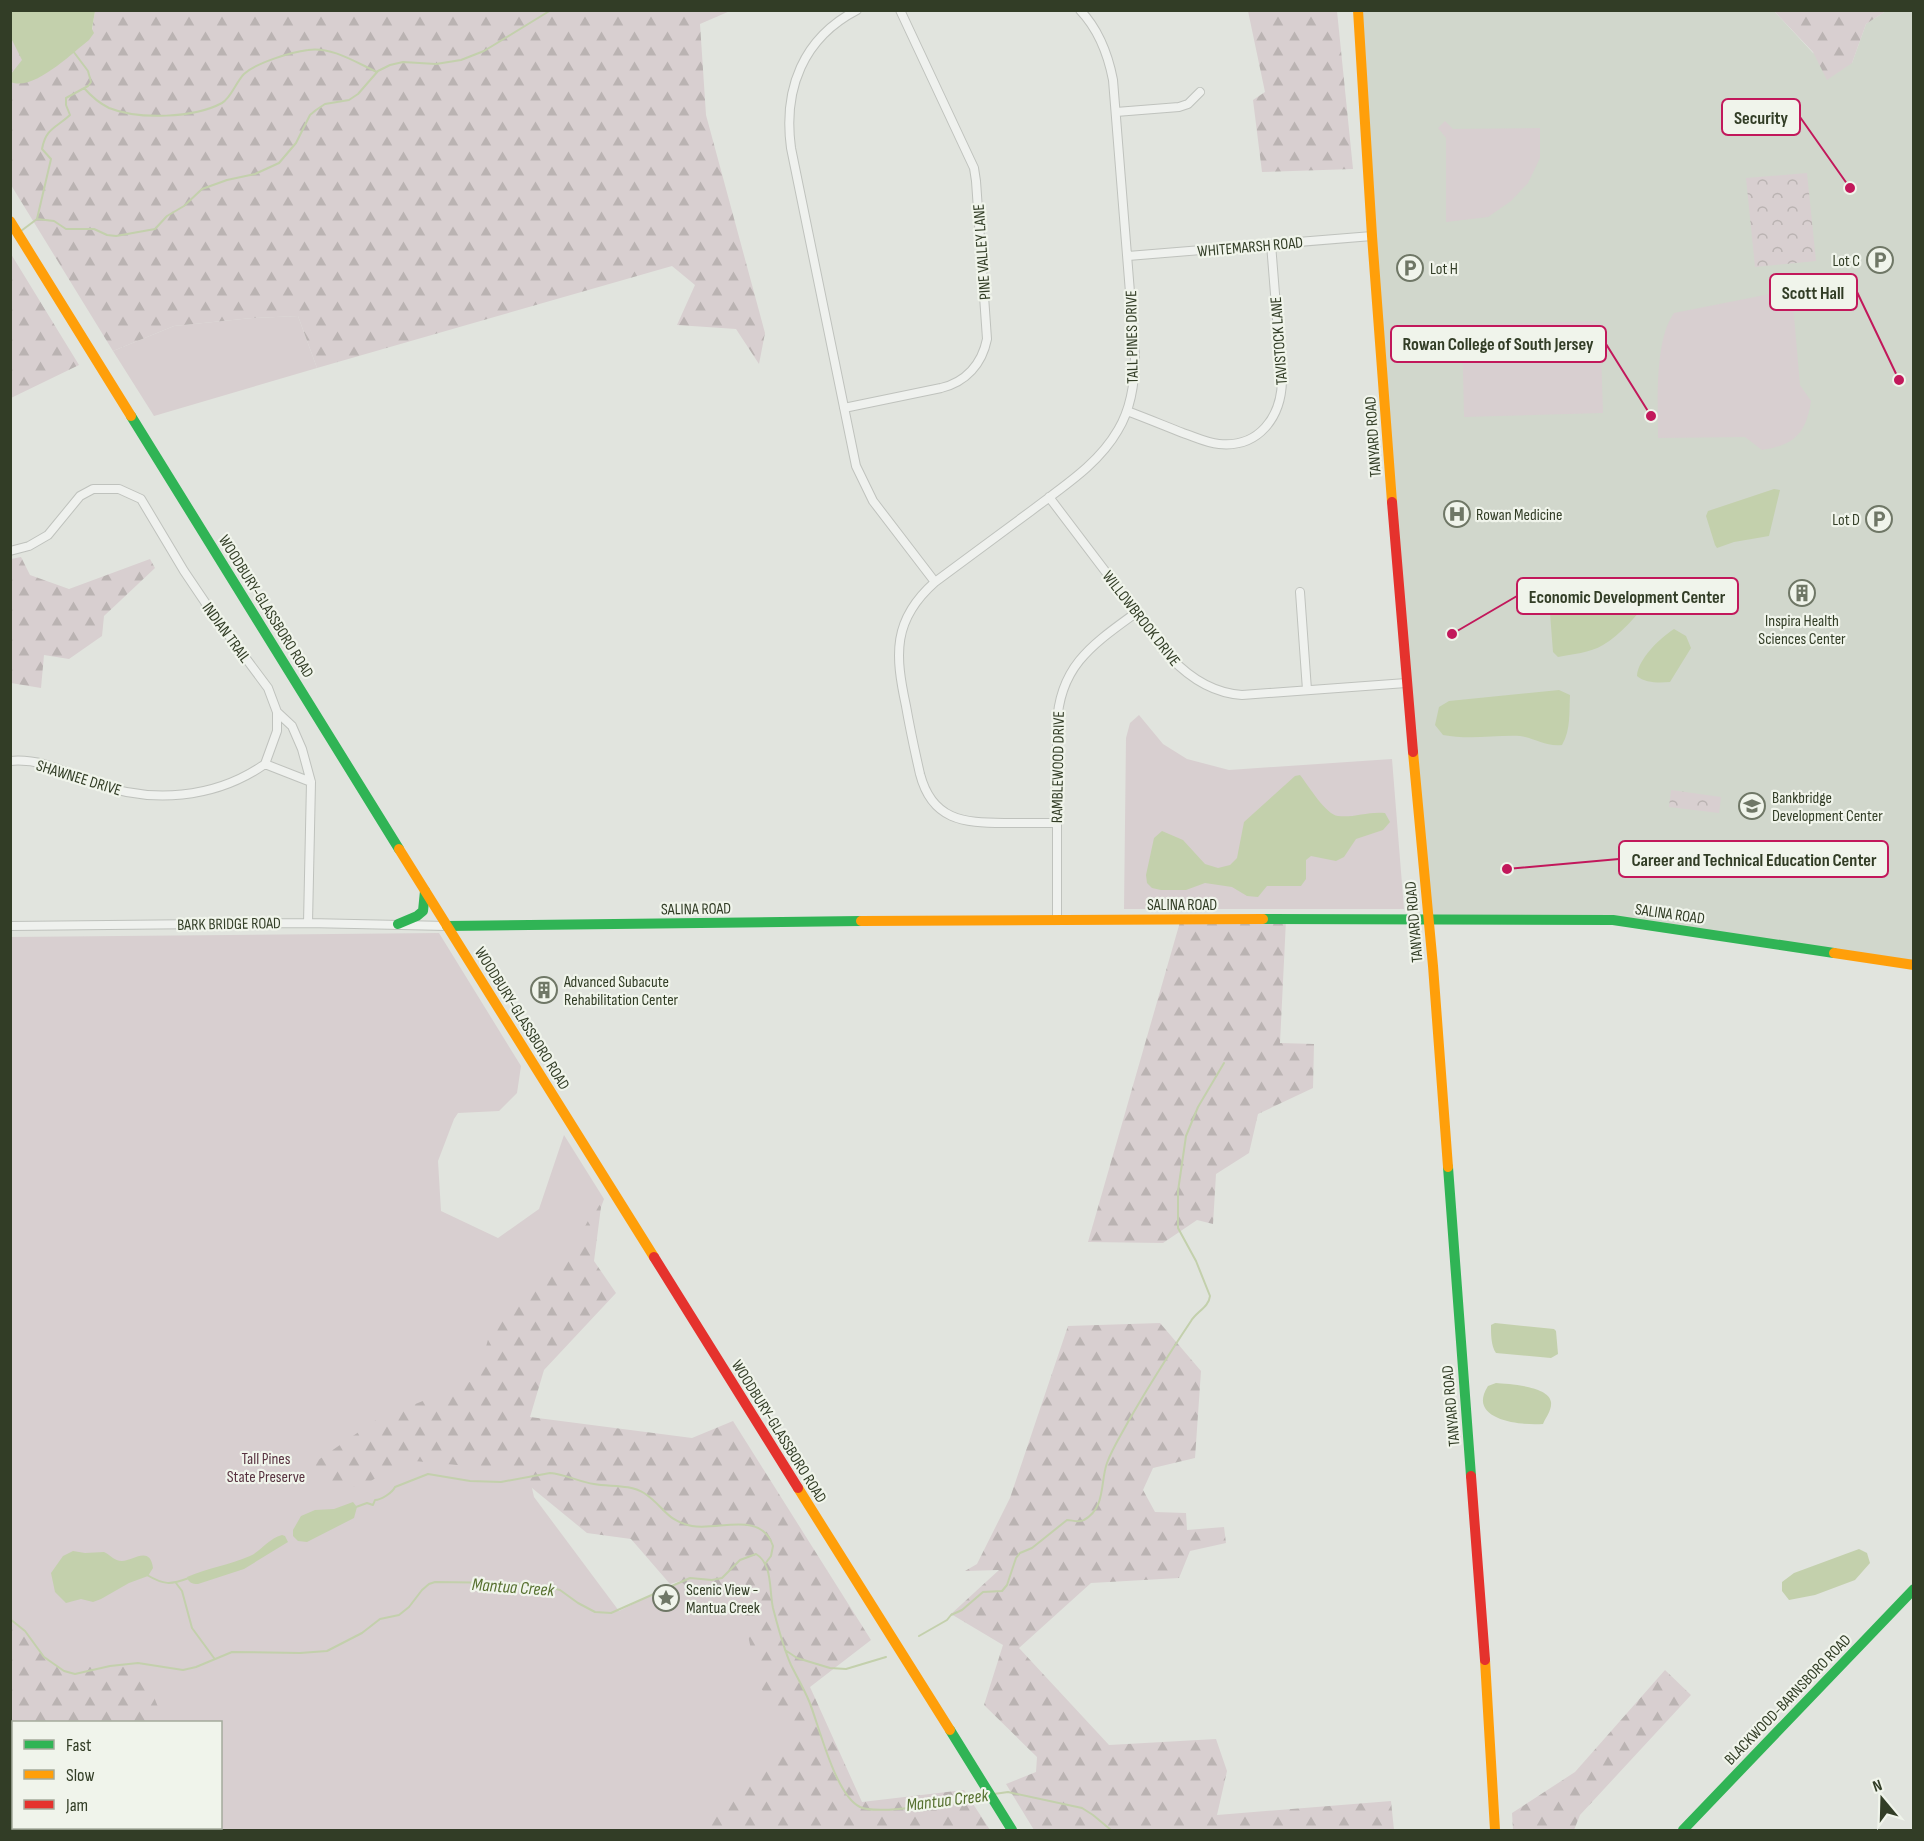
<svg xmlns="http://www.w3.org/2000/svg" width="1924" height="1841" viewBox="0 0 1924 1841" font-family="'Sofia Sans Condensed',sans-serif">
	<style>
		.built { fill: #d1d7cc }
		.grass { fill: #d8cfd0; fill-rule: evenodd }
		.forest { fill: url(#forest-firs) }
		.park { fill: url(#park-crowns) }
		.water { fill: #c3d0ac }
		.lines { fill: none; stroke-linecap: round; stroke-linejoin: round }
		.stream { stroke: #c3d0ac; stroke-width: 2 }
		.street-casing { stroke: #bfc2bd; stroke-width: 10 }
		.street { stroke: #eff1ee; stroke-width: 8 }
		.fast { stroke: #30b455; stroke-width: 10 }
		.slow { stroke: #ff9f0a; stroke-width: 10 }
		.jam { stroke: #e5322d; stroke-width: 10 }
		.labels { text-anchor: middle; stroke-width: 4.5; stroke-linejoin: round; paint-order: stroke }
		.street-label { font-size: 16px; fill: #323d26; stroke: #f0f4eb }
		.poi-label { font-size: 16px; fill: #323d26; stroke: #f0f4eb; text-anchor: start }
		.park-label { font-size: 16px; fill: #583340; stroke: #f0f4eb }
		.water-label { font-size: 18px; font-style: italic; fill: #577130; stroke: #f0f4eb }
		.leader { fill: none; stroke: #c2185b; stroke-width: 2 }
		.callout-dot { fill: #c2185b; stroke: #f0f4eb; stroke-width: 2 }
		.callout { fill: #f0f4eb; stroke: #c2185b; stroke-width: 2 }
		.callout-label { font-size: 18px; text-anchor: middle; font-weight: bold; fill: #323d26 }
	</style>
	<defs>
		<pattern id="forest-firs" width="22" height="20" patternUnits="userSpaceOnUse" patternTransform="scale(1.5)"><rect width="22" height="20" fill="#d8cfd0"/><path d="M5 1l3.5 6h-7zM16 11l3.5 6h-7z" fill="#bab3b2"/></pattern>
		<pattern id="park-crowns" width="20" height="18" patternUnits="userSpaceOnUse" patternTransform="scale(1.5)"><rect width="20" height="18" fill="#d8cfd0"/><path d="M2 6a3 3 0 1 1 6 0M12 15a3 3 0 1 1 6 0" fill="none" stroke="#bab3b2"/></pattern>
	</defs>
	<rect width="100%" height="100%" fill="#e1e4de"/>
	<path class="built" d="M1358,11H1774L1813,53L1852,63L1866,24L1886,11H1913V965L1613,920H1428Z"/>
	<path class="grass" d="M1445,121L1453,129L1540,128V158L1528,183L1511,201L1488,217L1446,222V138L1438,128Z
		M1775,293H1792L1800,385L1811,401C1806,434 1794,445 1762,450L1745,437L1658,438C1658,404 1654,341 1674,313Z
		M298,316L317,368L154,416L113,351L174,326L252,318Z
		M1600,321L1603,413L1464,417L1462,325Z
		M1139,715L1163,744L1187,759L1229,770L1392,759L1404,909H1124L1126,738L1130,723Z
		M439,933L521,1066L517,1093L499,1111L458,1113L454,1119L438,1161L441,1211L498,1238L539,1209L564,1135L604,1199L519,1430L534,1497L619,1611L683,1580L740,1560L808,1755L889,1830H11L10,937ZM14,1722H220V1828H14Z"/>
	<path class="forest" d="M95,11H730L700,24L706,115L765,333L759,364L736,329L677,325L695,285L672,266L317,368L298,316L252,318L174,326L113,351L11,185V25L91,37Z
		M1248,11H1337L1353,169L1262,172L1253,100L1265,92Z
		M1774,11H1886L1866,24L1852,63L1827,80L1813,52Z
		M11,254L79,365L11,398H10Z
		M21,557L30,575L69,589L150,559L155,568L104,616L102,636L69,659L44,655L41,688L11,683V559Z
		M1286,920L1280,1043L1314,1044L1313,1088L1258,1114L1249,1153L1216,1174L1213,1224L1197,1220L1163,1243L1088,1242L1180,922Z
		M598,1203L601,1207L594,1261L616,1293L544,1370L530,1417L692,1438L733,1421L871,1640L810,1687L862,1802L964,1790L990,1830H704V1821L795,1731L759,1686L739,1594L685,1585L680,1581L670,1584L631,1539L587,1533L510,1470L404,1460L360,1488L321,1481L311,1465L376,1420L477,1379L489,1336L531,1282L560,1271Z
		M1160,1323L1201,1371L1195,1458L1153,1468L1143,1490L1155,1512L1186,1513L1187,1530L1224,1527L1226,1543L1190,1551L1179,1578L1091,1583L1019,1648L1109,1745L1216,1739L1227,1771L1217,1815L1391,1801L1394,1830H1034L1006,1784L1036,1772L1037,1757L984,1705L1003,1645L951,1614L999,1570L965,1571L977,1564L1010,1498L1068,1326Z
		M10,1619L68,1667H142L158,1707L146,1722H14L13,1738L11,1736Z
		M1665,1670L1691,1695L1580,1815L1574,1830H1513L1512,1813L1575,1772Z"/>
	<path class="park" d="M1807,173L1816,261L1755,267L1746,178Z
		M1671,790L1721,797L1719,813L1669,807Z"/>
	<path class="water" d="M11,10L95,11L92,29L94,33L89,40C72,53 33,92 11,82V74L22,60L11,38Z
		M1774,489L1780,490L1769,536L1734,542L1717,548L1715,545L1706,516L1708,511Z
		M1727,580L1738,583L1734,591L1721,603H1714L1710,597L1711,591Z
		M1644,587L1650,591V600C1636,615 1621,635 1603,645C1590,653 1572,654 1558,657L1553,652L1549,600Z
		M1674,629L1686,636L1691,648L1670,682C1659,683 1645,683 1637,676C1638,659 1660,638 1674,629Z
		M1559,690L1570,695C1569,712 1571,730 1562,745C1546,747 1535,738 1520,736C1494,735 1469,740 1443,735L1435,725L1439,707L1449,701Z
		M1300,775C1308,785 1326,815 1338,816C1353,818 1369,811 1385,813L1390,822L1383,830L1356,839L1344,857L1336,861L1311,856L1306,860V879L1301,886H1267L1258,897L1247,896L1232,887L1205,883L1186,890H1161L1152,888L1147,883L1146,875L1154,838L1162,831L1183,840L1205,864L1218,868L1230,865L1237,858L1244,822L1295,776Z
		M1495,1323L1554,1329L1556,1331L1558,1354L1551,1358L1496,1353C1491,1346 1491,1334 1491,1325Z
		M1496,1383C1509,1384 1549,1386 1551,1402C1552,1410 1546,1417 1543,1424C1521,1426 1466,1420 1488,1386Z
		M353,1502L357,1507L354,1518L307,1542L298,1541L293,1536V1530L301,1516L315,1510L334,1509Z
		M282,1535L285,1536L288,1542L244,1569L198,1584C192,1584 189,1583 187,1577C207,1568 230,1565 250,1556C261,1551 268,1539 282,1535Z
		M1859,1549L1867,1553L1870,1563L1855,1580L1815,1595L1789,1600L1782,1591V1582L1794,1573Z
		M73,1551L85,1553L104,1552C111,1555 114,1561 122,1561C133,1561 150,1545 153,1568L148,1576L129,1583L101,1599L93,1602L81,1599L66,1603L55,1592L51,1573L63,1556Z"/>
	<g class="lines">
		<path class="stream" d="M84,88C91,96 99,103 109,108C139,120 194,118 222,103C231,98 236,82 244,74C256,63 291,52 308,50C331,46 357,63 377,72
			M37,219L51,159L42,149C46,128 56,128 70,115L66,105V98L88,86L91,82L88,71L73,51
			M21,231L37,219L54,221L66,229H94L107,235L116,236L155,229L167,216L184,206L202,189L227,180L255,174L279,163L296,143L310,115L316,110L325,104L349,100L358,94L378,71L390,65L403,62L436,64L461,60L484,51L551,10
			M356,1507L367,1503L373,1505L375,1500C381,1500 392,1493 395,1487L428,1474L470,1481L501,1482L550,1473C565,1474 579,1482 594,1484C610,1487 629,1484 644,1493C664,1506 666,1521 692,1526C719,1531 761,1510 773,1546L771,1556L765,1564
			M147,1575C164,1585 170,1585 189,1578
			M176,1583L182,1591L192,1628L214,1658
			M10,1619L25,1631L44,1657L64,1671L75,1674L110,1666L138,1663L183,1670L196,1667L232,1652L300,1653L327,1651L362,1633L380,1619L399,1615L409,1607L422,1590L429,1584L435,1582L512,1583L548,1587L560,1590L578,1603L595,1612L611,1613L690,1578L712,1580L722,1578L740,1560L756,1554C773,1564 769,1591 773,1608C778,1627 783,1647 791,1665C797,1677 804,1689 809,1701C819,1725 835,1795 860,1807C878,1816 963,1801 986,1796
			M919,1636L947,1620L951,1615L962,1610L983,1592L1002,1591L1007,1585L1016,1558L1020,1553L1032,1548L1067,1520C1072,1520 1079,1523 1084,1520C1106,1508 1100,1482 1107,1463C1112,1449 1121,1435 1128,1422C1148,1387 1169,1354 1191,1321C1196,1312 1209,1307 1210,1296L1196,1261L1178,1228V1191L1186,1136L1198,1107L1224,1063
			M785,1650L797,1658L830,1668L846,1669L886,1657
			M994,1794L1008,1792L1082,1808L1093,1815L1111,1830"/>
		<defs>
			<path id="street" d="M857,10C803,38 783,89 791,148L856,466L873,501L935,582
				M1116,112L1179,107L1188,104L1200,92
				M1128,256L1372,236
				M844,408L941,388C966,382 982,364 987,339L976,181L974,168L900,10
				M1127,411C1146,418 1165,426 1183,433C1195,437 1207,443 1219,444C1259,448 1281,417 1282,381L1271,244
				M1049,497L1171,658C1190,678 1213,693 1242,695L1406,683
				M10,551L29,546L48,535L80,496L93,489H119L141,499L184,571L215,617L268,688L277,712L292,726L302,749L311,782L308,923
				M1300,592L1307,690
				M10,761C42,758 66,773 94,783C151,804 215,799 265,764L277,731V712
				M265,764L311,782
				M1056,823C1039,823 1022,823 1004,823C963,823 932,820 920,774C915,752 910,729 906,706C895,655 892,620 935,582C967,558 999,535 1031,511C1062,487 1098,465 1118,430C1132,407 1135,381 1135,355L1113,80C1108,54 1099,30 1080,10
				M1057,919V725C1059,666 1093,644 1137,612
				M10,926L308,923L447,926"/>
		</defs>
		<use href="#street" class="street-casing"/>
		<use href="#street" class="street"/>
		<path class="fast" d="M131,416L399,849
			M1263,919L1613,920L1834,953
			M398,924L417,916L423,911L425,891
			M447,926L861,921
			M1448,1167L1471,1476
			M950,1730L1012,1830
			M1683,1830L1914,1589"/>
		<path class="slow" d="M1358,10L1372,236L1392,502
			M10,221L131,416
			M1413,752L1433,966L1448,1167
			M399,849L654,1257
			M861,921L1263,919
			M1834,953L1914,965
			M798,1488L950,1730
			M1485,1660L1495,1830"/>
		<path class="jam" d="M1392,502L1413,752
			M654,1257L798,1488
			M1471,1476L1485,1660"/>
	</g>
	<defs>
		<symbol id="parking-ring" viewBox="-11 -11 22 22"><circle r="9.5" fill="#f0f4eb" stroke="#6f7766" stroke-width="1.5"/><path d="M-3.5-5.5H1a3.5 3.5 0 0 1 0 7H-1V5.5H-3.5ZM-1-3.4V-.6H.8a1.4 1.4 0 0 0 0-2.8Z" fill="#6f7766"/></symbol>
		<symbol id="hospital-ring" viewBox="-11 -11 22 22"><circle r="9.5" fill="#f0f4eb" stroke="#6f7766" stroke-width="1.5"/><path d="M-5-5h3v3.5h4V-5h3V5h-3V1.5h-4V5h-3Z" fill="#6f7766"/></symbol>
		<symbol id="building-ring" viewBox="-11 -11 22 22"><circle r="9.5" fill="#f0f4eb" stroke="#6f7766" stroke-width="1.5"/><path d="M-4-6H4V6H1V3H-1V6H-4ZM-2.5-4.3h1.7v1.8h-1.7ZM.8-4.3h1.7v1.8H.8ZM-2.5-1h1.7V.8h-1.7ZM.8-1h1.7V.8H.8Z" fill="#6f7766"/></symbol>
		<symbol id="school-ring" viewBox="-11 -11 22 22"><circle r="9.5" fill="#f0f4eb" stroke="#6f7766" stroke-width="1.5"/><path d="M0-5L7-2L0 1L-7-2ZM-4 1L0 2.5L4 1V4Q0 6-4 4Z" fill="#6f7766"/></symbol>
		<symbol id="sight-ring" viewBox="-11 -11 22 22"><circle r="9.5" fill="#f0f4eb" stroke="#6f7766" stroke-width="1.5"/><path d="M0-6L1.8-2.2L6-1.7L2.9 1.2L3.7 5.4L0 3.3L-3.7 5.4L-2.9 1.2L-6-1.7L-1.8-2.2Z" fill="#6f7766"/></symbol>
	</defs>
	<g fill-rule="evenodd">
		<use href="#parking-ring" x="1865" y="245" width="30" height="30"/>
		<use href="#parking-ring" x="1395" y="253" width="30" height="30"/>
		<use href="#hospital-ring" x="1442" y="499" width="30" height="30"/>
		<use href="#parking-ring" x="1864" y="504" width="30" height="30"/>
		<use href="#building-ring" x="1787" y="578" width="30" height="30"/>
		<use href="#school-ring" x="1737" y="791" width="30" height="30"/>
		<use href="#building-ring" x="529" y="975" width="30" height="30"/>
		<use href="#sight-ring" x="651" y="1583" width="30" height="30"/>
	</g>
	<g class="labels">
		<g class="street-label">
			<text transform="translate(1250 246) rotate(-5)" y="6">WHITEMARSH ROAD</text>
			<text transform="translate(981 252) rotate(-94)" y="6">PINE VALLEY LANE</text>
			<text transform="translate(1131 337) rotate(-91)" y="6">TALL PINES DRIVE</text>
			<text transform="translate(1278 341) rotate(-94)" y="6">TAVISTOCK LANE</text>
			<text transform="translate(1372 437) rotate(-94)" y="6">TANYARD ROAD</text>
			<text transform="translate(267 606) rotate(58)" y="6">WOODBURY-GLASSBORO ROAD</text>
			<text transform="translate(1142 618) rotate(52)" y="6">WILLOWBROOK DRIVE</text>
			<text transform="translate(227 632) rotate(54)" y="6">INDIAN TRAIL</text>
			<text transform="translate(1057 767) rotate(-89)" y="6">RAMBLEWOOD DRIVE</text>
			<text transform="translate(79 777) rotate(17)" y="6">SHAWNEE DRIVE</text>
			<text x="1182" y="910">SALINA ROAD</text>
			<text transform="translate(696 908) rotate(-1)" y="6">SALINA ROAD</text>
			<text transform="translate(1670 913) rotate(8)" y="6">SALINA ROAD</text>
			<text transform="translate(1413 922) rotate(-95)" y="6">TANYARD ROAD</text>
			<text transform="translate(229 923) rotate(-1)" y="6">BARK BRIDGE ROAD</text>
			<text transform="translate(523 1018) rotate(58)" y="6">WOODBURY-GLASSBORO ROAD</text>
			<text transform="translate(1450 1406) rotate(-95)" y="6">TANYARD ROAD</text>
			<text transform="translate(780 1431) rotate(58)" y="6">WOODBURY-GLASSBORO ROAD</text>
			<text transform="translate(1787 1699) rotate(-46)" y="6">BLACKWOOD-BARNSBORO ROAD</text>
		</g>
		<g class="poi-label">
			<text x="1860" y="266" text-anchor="end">Lot C</text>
			<text x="1430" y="274">Lot H</text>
			<text x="1476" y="520">Rowan Medicine</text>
			<text x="1860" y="525" text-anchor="end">Lot D</text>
			<text x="1802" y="626" text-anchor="middle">Inspira Health<tspan x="1802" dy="18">Sciences Center</tspan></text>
			<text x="1772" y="803">Bankbridge<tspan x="1772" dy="18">Development Center</tspan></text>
			<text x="564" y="987">Advanced Subacute<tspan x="564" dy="18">Rehabilitation Center</tspan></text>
			<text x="686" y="1595">Scenic View -<tspan x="686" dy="18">Mantua Creek</tspan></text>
		</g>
		<g class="park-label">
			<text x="266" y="1464">Tall Pines<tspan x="266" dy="18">State Preserve</tspan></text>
		</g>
		<g class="water-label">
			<text transform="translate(513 1587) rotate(4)" y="6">Mantua Creek</text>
			<text transform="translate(947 1800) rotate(-7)" y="6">Mantua Creek</text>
		</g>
	</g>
	<path class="leader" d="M1850 188L1800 117M1899 380L1857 292M1651 416L1606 344M1452 634L1517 596M1507 869L1619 859"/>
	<g class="callout-dot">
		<circle cx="1850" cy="188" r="6"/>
		<circle cx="1899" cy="380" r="6"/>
		<circle cx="1651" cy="416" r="6"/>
		<circle cx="1452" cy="634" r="6"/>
		<circle cx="1507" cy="869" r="6"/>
	</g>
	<g class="callout">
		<rect x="1722" y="99" width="78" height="36" rx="6"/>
		<rect x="1770" y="274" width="87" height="36" rx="6"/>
		<rect x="1391" y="326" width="215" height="36" rx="6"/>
		<rect x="1517" y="578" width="221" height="36" rx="6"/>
		<rect x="1619" y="841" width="269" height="36" rx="6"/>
	</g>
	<g class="callout-label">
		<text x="1761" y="124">Security</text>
		<text x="1813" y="299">Scott Hall</text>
		<text x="1498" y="350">Rowan College of South Jersey</text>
		<text x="1627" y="603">Economic Development Center</text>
		<text x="1754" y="866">Career and Technical Education Center</text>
	</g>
	<rect width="1924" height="1841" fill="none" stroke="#323d26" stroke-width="24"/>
	<rect x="12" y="1721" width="210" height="108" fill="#f0f4eb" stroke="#a4ab9c" stroke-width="1.5"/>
	<rect x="24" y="1740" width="30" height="9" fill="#30b455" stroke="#a4ab9c" stroke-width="1.5"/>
	<text x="66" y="1751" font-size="18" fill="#323d26">Fast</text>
	<rect x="24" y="1770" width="30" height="9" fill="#ff9f0a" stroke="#a4ab9c" stroke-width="1.5"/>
	<text x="66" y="1781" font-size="18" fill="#323d26">Slow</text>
	<rect x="24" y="1800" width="30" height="9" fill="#e5322d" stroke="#a4ab9c" stroke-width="1.5"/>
	<text x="66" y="1811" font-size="18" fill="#323d26">Jam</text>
	<g transform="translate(1882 1799) rotate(341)" stroke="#f0f4eb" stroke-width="4.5" paint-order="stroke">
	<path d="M0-4.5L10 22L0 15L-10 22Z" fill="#323d26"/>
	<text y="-9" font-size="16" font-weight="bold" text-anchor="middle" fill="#323d26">N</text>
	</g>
</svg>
